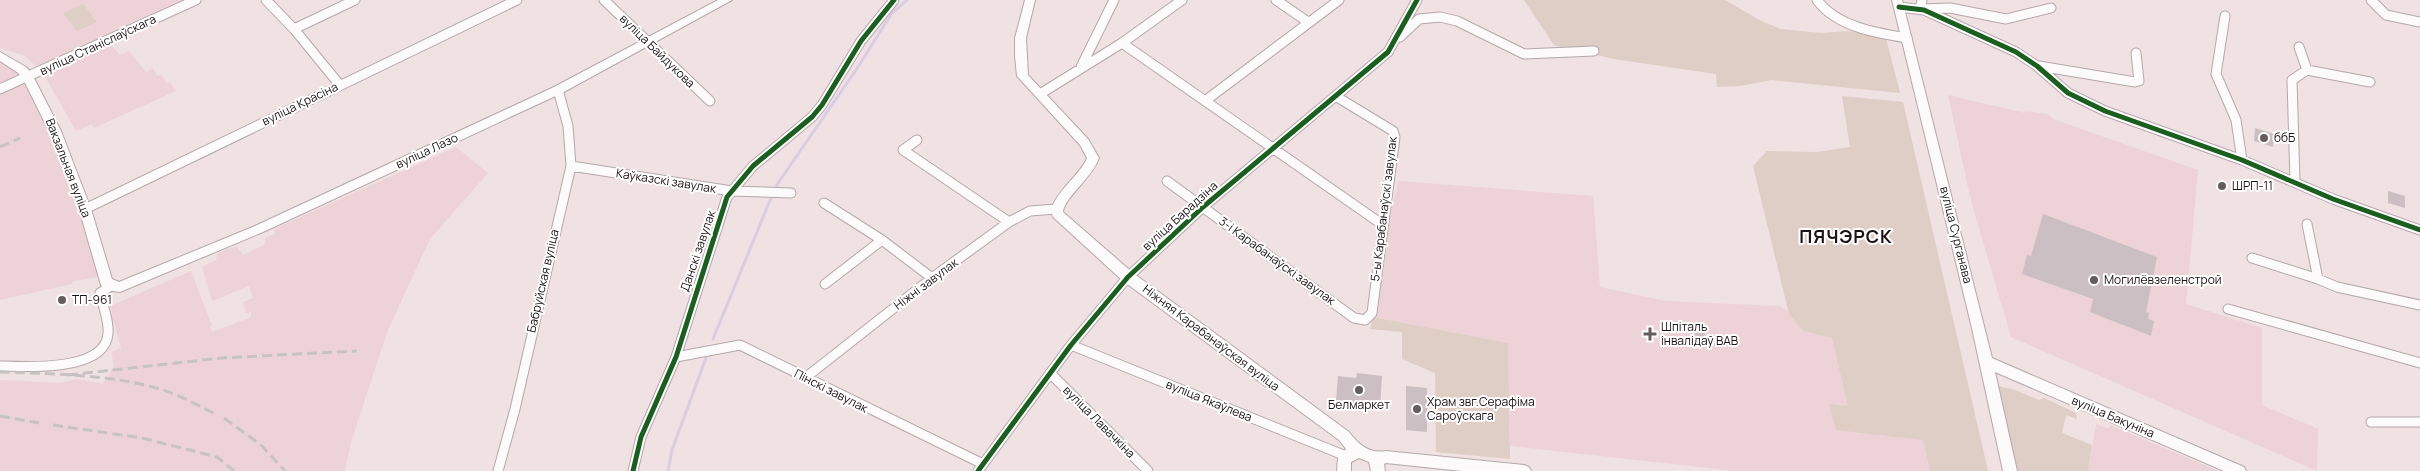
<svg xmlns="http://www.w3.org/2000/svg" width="2420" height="471" viewBox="0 0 2420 471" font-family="Manrope,sans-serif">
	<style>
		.built { fill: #edd3d7 }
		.green { fill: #decec5 }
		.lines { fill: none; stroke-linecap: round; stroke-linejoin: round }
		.stream { stroke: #dacde3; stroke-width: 3 }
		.building { fill: #ccbfc4 }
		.street-casing { stroke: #b4a8aa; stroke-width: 11 }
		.secondary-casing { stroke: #b4a8aa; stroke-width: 2 }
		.street { stroke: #fdfafb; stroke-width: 9 }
		.secondary { fill: #fdfafb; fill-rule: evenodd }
		.rail { stroke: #c7c3c4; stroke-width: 3; stroke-dasharray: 10 5; stroke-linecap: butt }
		.cycleway-casing { stroke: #fff; stroke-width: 8 }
		.cycleway { stroke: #1b5e20; stroke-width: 5 }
		.poi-dot { fill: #665b5d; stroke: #fff; stroke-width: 2 }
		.labels { text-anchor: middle; stroke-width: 4; stroke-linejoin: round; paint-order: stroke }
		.street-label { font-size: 12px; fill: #1c1315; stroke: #fff }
		.poi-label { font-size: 12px; fill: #1c1315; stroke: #fff; text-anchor: start }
		.district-label { font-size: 18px; font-weight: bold; letter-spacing: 1px; fill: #1c1315; stroke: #fff }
	</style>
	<rect width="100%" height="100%" fill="#f0e1e3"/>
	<path class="built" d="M0,0H189L39,69L25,56L0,48Z
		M109,43L120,55L129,51L146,72L153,68L157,76L161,75L167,83L170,82L176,91L94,128L92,124L76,131L43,73Z
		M0,53L29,68L88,202L101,277L73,281L72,284L0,300Z
		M1948,95L2025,113V111L2048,114L2053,119L2198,170L2186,304L2262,328V405L2318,429L2317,471L2011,337L1970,197Z
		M456,147L488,173L430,239L388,330L351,442L345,471H0V380L59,383L77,379L103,384L114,366L111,352L121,348L112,317L108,318V314L112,313L110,306L191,271L212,326L210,327L212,332L251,317V312L246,314L243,302L253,298L249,286L212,301L202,267L216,260L217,254L227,249L237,247L243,255L264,245L266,237L275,234L274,229Z
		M1399,181L1593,196L1600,287L1666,301L1780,306L1803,320L1839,324L1923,440L1930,471H1734L1510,446L1508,343L1373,317L1388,221Z
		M2096,424L2109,429L2110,425L2218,471H2088Z"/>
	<path class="green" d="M1524,0H1725L1761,21L1781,29L1821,33L1848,31L1886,38L1900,93L1771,80L1740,86L1717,87L1716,74L1614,59L1554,45Z
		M83,4L97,22L77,31L63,13Z
		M1842,96L1903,102L1988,471H1930L1923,440L1836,430L1829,404L1848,406L1832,338L1804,331L1789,314L1753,166L1767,151L1817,152L1850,147Z
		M1373,317L1508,343L1510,459L1436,452L1435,373L1402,359V332L1370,329Z
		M1991,384L2015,390L2039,400L2044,398L2076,413L2077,419L2066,415L2062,433L2092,445L2088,471H2015Z"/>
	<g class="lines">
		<path class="stream" d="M776,186L856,70L892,13L907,0
			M713,339L771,198
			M668,471L672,450L706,358"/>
	</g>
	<path class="building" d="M2255,128L2274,134L2273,147L2254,141Z
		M2388,191L2405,196V208L2388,203Z
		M2043,214L2157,257L2146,312L2149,313L2148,319L2154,321L2151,336L2090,312L2093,299L2022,274L2027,255L2031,256Z
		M1694,324L1704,326L1705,340L1695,339Z
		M1357,373L1382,376L1380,409L1341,405V402L1336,401L1338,376L1356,378Z
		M1406,386L1427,388V432L1406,430Z"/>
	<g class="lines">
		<defs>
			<path id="street" d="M266,0L294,29L339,84
				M604,0L710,101
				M1276,0L1308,22
				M1817,0C1837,27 1876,33 1907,38
				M1922,0L1920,9L1950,8L2006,19L2051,8
				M2371,0L2386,15L2420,22
				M1899,7L1924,10L2016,52L2037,66L2068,93L2105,111L2242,160L2333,199L2420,230
				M2225,16L2216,74L2236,120L2242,160
				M294,29L355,0
				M1400,37L1419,19L1440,17L1457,21L1524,54L1594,51
				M1122,43L1383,225
				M2299,47L2307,70
				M2039,66L2135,82L2139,81L2136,53
				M1081,67L1114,0
				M0,89L196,0
				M1040,94L1122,43L1182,0
				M1205,101L1339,0
				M917,140L903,150L1009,222
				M571,166L732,191L791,193
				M1167,181L1354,318L1365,320L1372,313L1395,137L1393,131L1337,97
				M2295,182L2292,80L2307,70L2370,82
				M824,203L882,240L932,278
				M85,209L517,0
				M2307,224L2318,279L2337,287L2420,305
				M2252,258L2318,279
				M825,284L882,240
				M2228,309L2420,363
				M1071,345L1346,456
				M676,357L740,345L983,464
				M0,366C26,367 98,371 107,339C111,326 103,306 100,293L111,286
				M1050,373L1148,471
				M805,378L932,278L1009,222L1030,211L1056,209
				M2371,422H2420
				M498,471L515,409L571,166L568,126L558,90
				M633,471L641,437L676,357L727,197L753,166L812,117L822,105L861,41L894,0
				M978,471L1071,345L1128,277L1203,207L1388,52L1417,0"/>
			<path id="secondary" d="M718,0H732L562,93L263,232L120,292L106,290L101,285L79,209L49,131L23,79L18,73L0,61V52L26,67L32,74L61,131L91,209L112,279L119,282L255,226L554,87Z
				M1025,0H1035L1026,38L1028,75L1088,139L1099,158C1092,178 1064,198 1063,212L1133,273L1349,432C1358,444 1369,454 1386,451L1524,465L1529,467L1531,471H1462L1386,463L1384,464L1385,471H1371L1369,462L1359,458L1351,462V471H1337L1338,458L1346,449L1339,440L1123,281L1053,217C1044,201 1081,175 1087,158L1080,145L1017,76L1015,56V38Z
				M1892,0H1902L1992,358L2244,467L2246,471H2224L1995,372L2017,471H2003L1971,324Z"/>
		</defs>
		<use href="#street" class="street-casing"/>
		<use href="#secondary" class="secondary-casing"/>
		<use href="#street" class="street"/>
		<use href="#secondary" class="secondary"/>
		<path class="rail" d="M0,147L20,138
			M0,372C54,374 111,374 163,390C181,396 198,405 215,414
			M68,375L221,358L357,351
			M0,416L39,423
			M224,418L261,445L285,471
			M53,425L142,438L217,457L234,471"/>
		<defs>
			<path id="cycleway" d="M1899,7L1924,10L2016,52L2037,66L2068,93L2105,111L2242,160L2333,199L2420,230
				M633,471L641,437L676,357L727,197L753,166L812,117L822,105L861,41L894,0
				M978,471L1071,345L1128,277L1203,207L1388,52L1417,0"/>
		</defs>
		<use href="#cycleway" class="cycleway-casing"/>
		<use href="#cycleway" class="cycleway"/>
	</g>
	<g class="poi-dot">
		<circle cx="2264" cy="138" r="5"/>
		<circle cx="2222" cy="186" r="5"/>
		<circle cx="2094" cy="280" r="5"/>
		<circle cx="62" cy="300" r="5"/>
		<path d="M1647.5 326.5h5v5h5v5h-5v5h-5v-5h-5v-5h5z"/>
		<circle cx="1359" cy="390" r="5"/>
		<circle cx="1417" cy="409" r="5"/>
	</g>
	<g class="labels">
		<g class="street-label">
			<text transform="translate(98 45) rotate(-25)" y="4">вуліца Станіслаўскага</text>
			<text transform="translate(657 51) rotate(44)" y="4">вуліца Байдукова</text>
			<text transform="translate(300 104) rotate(-26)" y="4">вуліца Красіна</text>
			<text transform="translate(427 151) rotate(-25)" y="4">вуліца Лазо</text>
			<text transform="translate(68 168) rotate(69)" y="4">Вакзальная вуліца</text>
			<text transform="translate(666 181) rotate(9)" y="4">Каўказскі завулак</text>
			<text transform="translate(1384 209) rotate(-83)" y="4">5-ы Карабанаўскі завулак</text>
			<text transform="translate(1180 216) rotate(-42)" y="4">вуліца Барадзіна</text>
			<text transform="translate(1956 235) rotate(76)" y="4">вуліца Сурганава</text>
			<text transform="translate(698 251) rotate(-71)" y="4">Данскі завулак</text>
			<text transform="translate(1277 261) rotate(36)" y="4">3-і Карабанаўскі завулак</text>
			<text transform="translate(543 281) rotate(-77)" y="4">Бабруйская вуліца</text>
			<text transform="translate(926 284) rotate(-37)" y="4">Ніжні завулак</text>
			<text transform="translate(1211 338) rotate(37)" y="4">Ніжняя Карабанаўская вуліца</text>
			<text transform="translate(831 391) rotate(27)" y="4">Пінскі завулак</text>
			<text transform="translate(1209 401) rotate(22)" y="4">вуліца Якаўлева</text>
			<text transform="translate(2113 417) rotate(23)" y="4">вуліца Бакуніна</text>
			<text transform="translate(1099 422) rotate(45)" y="4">вуліца Лавачкіна</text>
		</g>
		<g class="poi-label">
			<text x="2274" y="142">ббБ</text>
			<text x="2232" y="190">ШРП-11</text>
			<text x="2104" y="284">Могилёвзеленстрой</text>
			<text x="72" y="304">ТП-961</text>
			<text x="1661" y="331">Шпіталь<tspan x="1661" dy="14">інвалідаў ВАВ</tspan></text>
			<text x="1427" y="406">Храм звг.Серафіма<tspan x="1427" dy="14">Сароўскага</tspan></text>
			<text x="1359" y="409" text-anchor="middle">Белмаркет</text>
		</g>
		<g class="district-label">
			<text x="1846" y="243">ПЯЧЭРСК</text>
		</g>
	</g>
</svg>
